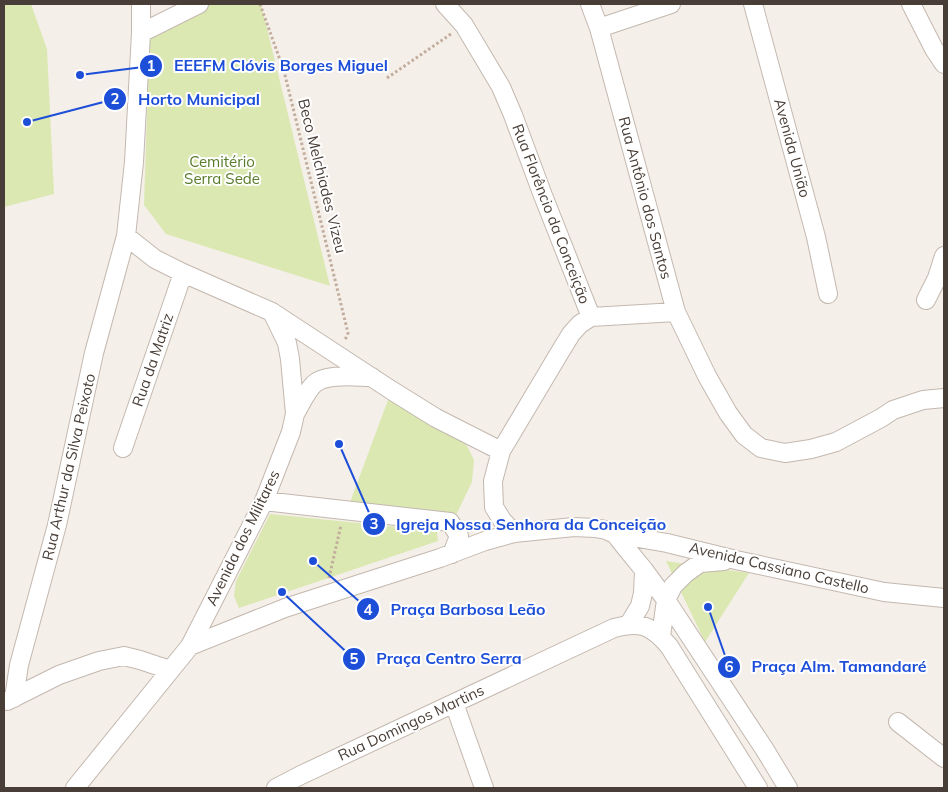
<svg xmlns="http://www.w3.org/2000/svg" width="948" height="792" viewBox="0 0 948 792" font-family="Mulish,sans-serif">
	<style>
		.green { fill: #dbe8b2 }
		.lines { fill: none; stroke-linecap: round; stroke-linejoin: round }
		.minor-casing { stroke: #c3b8af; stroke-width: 20 }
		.path { stroke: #c2ad9d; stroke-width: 3; stroke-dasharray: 2.5 2.5; stroke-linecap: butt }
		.minor { stroke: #fff; stroke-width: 18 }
		.labels { text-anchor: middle; stroke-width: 4; stroke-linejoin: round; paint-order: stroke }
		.street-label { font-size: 15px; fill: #483e37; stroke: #fff }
		.park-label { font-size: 15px; fill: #597b2a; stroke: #fff }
		.leader { fill: none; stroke: #1d4ed8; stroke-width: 2 }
		.callout-dot { fill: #1d4ed8; stroke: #fff; stroke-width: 2 }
		.mark-label { font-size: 15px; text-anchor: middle; font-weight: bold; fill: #fff }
		.callout-label { font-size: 16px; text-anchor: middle; font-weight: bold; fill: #1d4ed8; stroke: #fff; stroke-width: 4; stroke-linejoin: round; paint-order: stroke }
	</style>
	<rect width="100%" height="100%" fill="#f5efe9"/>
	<path class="green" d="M4,4H31L47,49L54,194L4,207Z
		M183,4H261L330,286L166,234L144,205L150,20Z
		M388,400L465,442L474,460L472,482L456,515L349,505Z
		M270,514L437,531L438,541L239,608L234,596L236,581Z
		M666,561L749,573L705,642Z"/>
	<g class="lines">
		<defs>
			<path id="minor" d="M141,4V33L134,162L126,236L155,259L183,273L272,312L391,390L436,418L501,451
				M445,4L464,25L501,87L513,115L542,193L591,317L580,324L571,334L560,352L501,451L493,481L494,507L502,520L514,533
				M590,4L599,28L676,312L707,376L728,413L744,435L761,448L785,453L811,449L836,442L881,418L893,410L923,400L944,398
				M753,4L816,237L828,294
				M911,4L934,49L944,64
				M599,28L671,4
				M141,33L199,4
				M926,300L937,278L944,256
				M591,317L676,312
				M295,414C301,404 306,392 314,384C326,373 356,377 372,377
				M123,448L183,273
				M264,501L450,522L459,536L452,554
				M615,534L667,543L736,560L884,592L944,598
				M629,624L640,606L643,593L644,570
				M661,636L666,600L673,586L686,573L700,563L724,561
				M190,646L285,608L440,558L485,541L514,533L574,527L595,528L606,530L615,534L626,548L644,570L666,600L765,750L788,788
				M14,698L19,665L57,525L94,353L126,236
				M7,701L59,675L99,661L124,656L140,660L170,670
				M454,703L484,788
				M898,722L944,758
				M75,788L190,646L264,501L291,432L295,414L290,359L287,343L272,312
				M276,788L301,775L614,628C640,621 651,625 669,646L758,788"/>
		</defs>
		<use href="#minor" class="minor-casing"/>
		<path class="path" d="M260,4L284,71L348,333L345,340
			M387,78L451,34
			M329,578L341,525"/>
		<use href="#minor" class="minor"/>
	</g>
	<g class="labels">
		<g class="street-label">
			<text transform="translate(792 148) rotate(75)" y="5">Avenida União</text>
			<text transform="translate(322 176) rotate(76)" y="5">Beco Melchiades Vizeu</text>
			<text transform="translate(645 198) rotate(75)" y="5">Rua Antônio dos Santos</text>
			<text transform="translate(551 214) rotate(69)" y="5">Rua Florêncio da Conceição</text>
			<text transform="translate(153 360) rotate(-71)" y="5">Rua da Matriz</text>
			<text transform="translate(69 467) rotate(-77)" y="5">Rua Arthur da Silva Peixoto</text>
			<text transform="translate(243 538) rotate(-64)" y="5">Avenida dos Militares</text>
			<text transform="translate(779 568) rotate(13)" y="5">Avenida Cassiano Castello</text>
			<text transform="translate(411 723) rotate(-25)" y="5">Rua Domingos Martins</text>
		</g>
		<g class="park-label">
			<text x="222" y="167">Cemitério<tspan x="222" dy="17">Serra Sede</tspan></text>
		</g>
	</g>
	<path class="leader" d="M80 75L151 66M27 122L115 99M339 444L374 524M313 561L368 609M282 592L354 659M708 607L729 667"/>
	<g class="callout-dot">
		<circle cx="80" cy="75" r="5"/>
		<circle cx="27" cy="122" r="5"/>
		<circle cx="339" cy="444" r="5"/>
		<circle cx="313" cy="561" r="5"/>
		<circle cx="282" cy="592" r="5"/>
		<circle cx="708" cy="607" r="5"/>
		<circle cx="151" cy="66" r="12"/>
		<circle cx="115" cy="99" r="12"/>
		<circle cx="374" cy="524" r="12"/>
		<circle cx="368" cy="609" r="12"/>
		<circle cx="354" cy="659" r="12"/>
		<circle cx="729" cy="667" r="12"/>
	</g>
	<g class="mark-label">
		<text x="151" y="71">1</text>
		<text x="115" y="104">2</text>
		<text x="374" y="529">3</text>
		<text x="368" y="615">4</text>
		<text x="354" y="664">5</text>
		<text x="729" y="672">6</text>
	</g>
	<g class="callout-label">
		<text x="281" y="71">EEEFM Clóvis Borges Miguel</text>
		<text x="199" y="105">Horto Municipal</text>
		<text x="531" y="530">Igreja Nossa Senhora da Conceição</text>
		<text x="468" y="615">Praça Barbosa Leão</text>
		<text x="449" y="664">Praça Centro Serra</text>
		<text x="839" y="672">Praça Alm. Tamandaré</text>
	</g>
	<rect width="948" height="792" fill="none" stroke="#483e37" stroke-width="10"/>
</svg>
